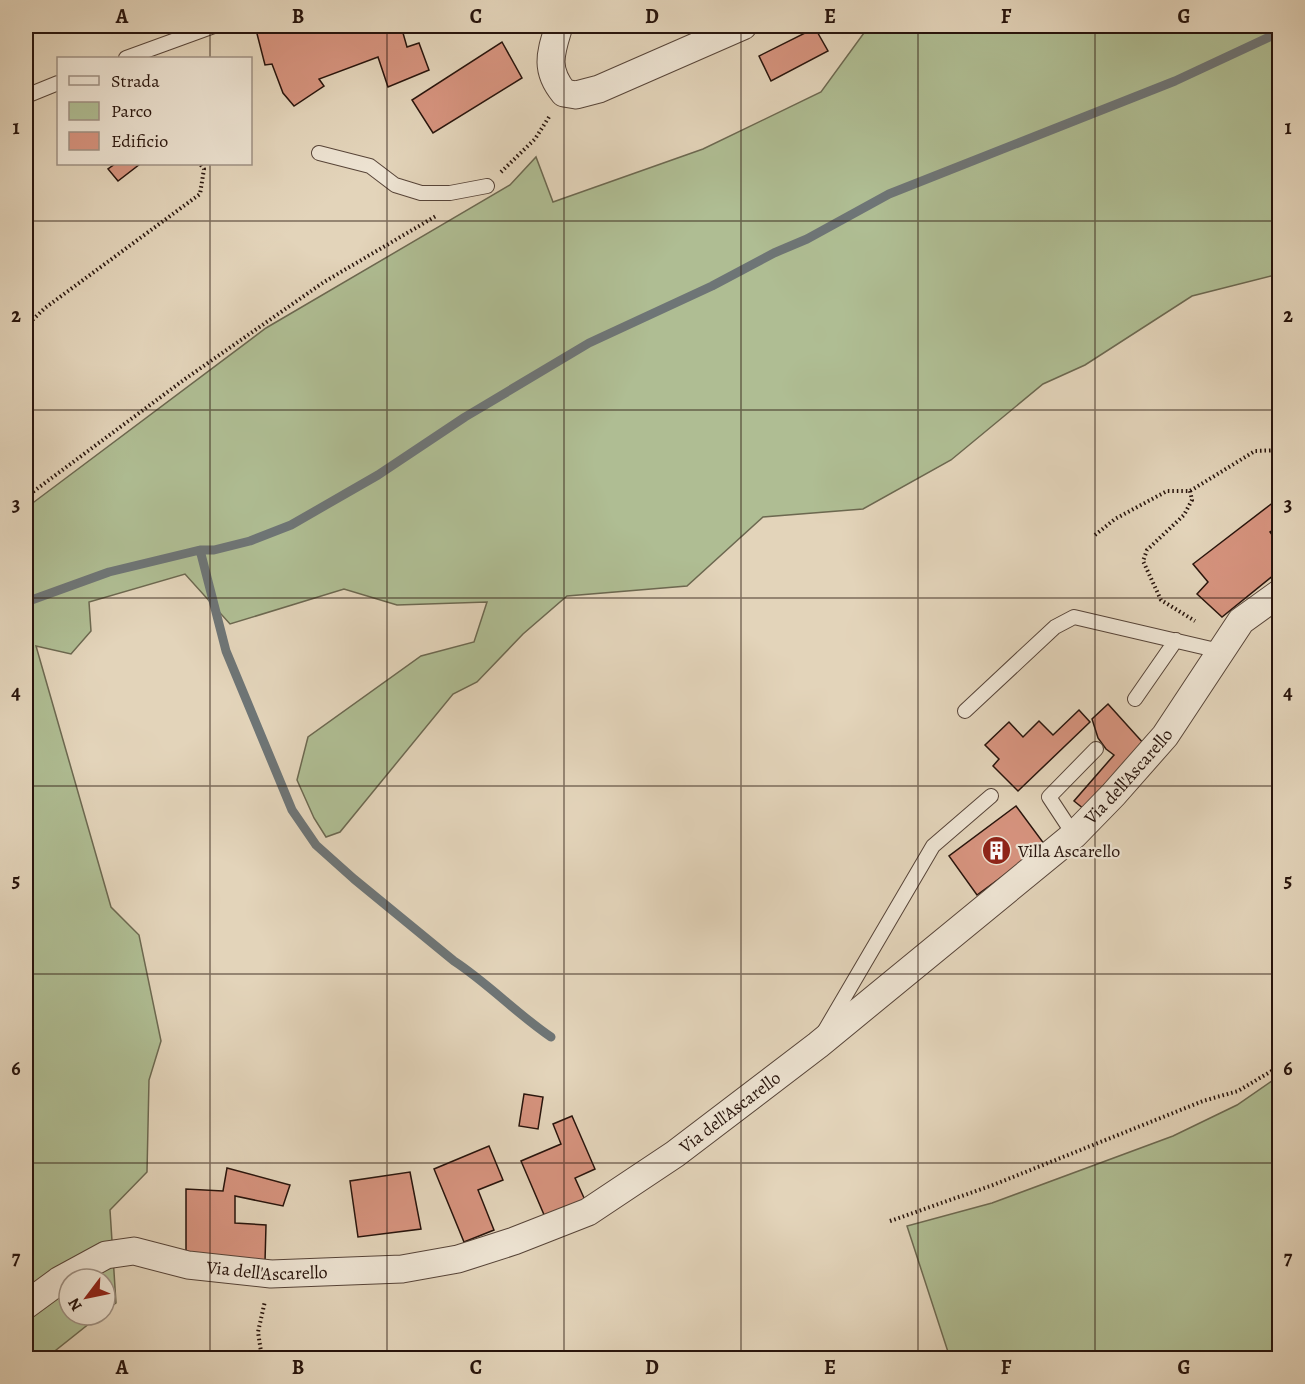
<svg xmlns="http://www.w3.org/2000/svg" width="1305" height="1384" viewBox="0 0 1305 1384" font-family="Alegreya,serif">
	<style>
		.green { fill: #afbd93; stroke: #6c6850; stroke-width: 1.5 }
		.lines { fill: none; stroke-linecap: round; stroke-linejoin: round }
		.stream { stroke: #6e7576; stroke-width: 9 }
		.building { fill: #d6937e; stroke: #28140c; stroke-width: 1.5 }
		.lane-casing { stroke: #574438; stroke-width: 16 }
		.street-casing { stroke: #574438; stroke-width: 29 }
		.path { stroke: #28140c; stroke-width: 4; stroke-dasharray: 1.5 3; stroke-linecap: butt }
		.lane { stroke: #ede3d2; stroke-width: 14 }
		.street { stroke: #ede3d2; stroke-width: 27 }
		.grid { fill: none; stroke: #28140c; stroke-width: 1.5; stroke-opacity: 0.55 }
		.labels { text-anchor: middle; stroke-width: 4.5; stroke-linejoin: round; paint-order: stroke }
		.street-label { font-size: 18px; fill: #28140c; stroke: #ede3d2 }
		.poi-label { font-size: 18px; fill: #28140c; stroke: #ede3d2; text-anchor: start }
		.neatline { fill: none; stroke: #28140c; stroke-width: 2 }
		.grid-label { font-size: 20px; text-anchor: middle; font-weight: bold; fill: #28140c }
	</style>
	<rect width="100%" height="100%" fill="#e3d4ba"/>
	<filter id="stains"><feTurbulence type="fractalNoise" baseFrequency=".00333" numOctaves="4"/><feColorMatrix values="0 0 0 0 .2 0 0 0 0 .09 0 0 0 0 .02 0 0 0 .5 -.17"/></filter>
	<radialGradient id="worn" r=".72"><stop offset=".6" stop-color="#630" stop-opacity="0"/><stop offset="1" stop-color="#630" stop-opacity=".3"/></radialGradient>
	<path class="green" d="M869,26H1279V274L1192,296L1085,365L1043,384L951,460L863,509L763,517L687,586L567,596L523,634L477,682L453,694L340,832L326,837L314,818L297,780L308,737L421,656L474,642L487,602L397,605L344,589L230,624L185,574L89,602L91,631L71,654L36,646L111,907L139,935L161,1041L149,1080L147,1172L110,1210L116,1303L105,1311V1279H69V1315H100L46,1358H26V508L266,328L510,185L536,157L553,202L703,149L821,92Z
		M1279,1076V1358H950L907,1226L992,1203L1173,1136L1237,1105Z"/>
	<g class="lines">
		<path class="stream" d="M200,550L226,651L292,810L316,845L354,879L454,961C489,984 517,1014 551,1037
			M26,602L109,572L200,550H214L250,541L291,525L378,475L465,417L589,343L712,286L774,253L807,239L889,194L1175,81L1280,32"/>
	</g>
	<path class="building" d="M255,26H401L407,47L419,43L429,70L388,87L378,57L319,79L324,86L294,106L283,93L272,64L265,65Z
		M815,28L828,51L771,81L759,56Z
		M502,42L522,78L433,133L412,100Z
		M115,164H140L118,181L108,169Z
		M1279,498L1280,525L1270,532L1280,546V570L1222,617L1197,594L1208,582L1193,564Z
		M1108,704L1145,745L1084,809L1074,801L1114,755L1106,749L1098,738L1092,719Z
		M1079,710L1090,722L1018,791L993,766L999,759L985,745L1009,722L1023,737L1039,721L1053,735Z
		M1016,806L1045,845L977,895L949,856Z
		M524,1094L543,1097L538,1129L519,1126Z
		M572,1116L595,1169L575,1178L585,1200L545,1217L521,1161L561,1144L553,1124Z
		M489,1146L503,1180L478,1190L494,1230L464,1242L434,1169Z
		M227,1168L290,1185L283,1206L235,1196V1223L266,1225L265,1262L186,1255V1189L223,1191Z
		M410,1172L421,1229L358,1237L350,1181Z"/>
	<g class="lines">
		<defs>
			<path id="lane" d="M126,58L214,26
				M26,96L58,83
				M319,153L370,166L395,185L421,193H450L487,186
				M1135,699L1176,640
				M965,711L1055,627L1074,617L1220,651
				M1074,835L1049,797L1096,749
				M824,1032L933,846L991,796"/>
			<g id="street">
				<path d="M559,26C551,52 544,69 564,93L576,95L599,89L743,26"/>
				<path id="s1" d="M26,1305L60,1280L106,1255L134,1251L188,1265L271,1274L402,1269L458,1259L514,1241L588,1212L675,1154L818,1045L1074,835L1113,795L1165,736L1241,621L1280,593"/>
			</g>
		</defs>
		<use href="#lane" class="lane-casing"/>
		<use href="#street" class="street-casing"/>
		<path class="path" d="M501,172L535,139L549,117
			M26,326L45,308L200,194L204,169L200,164
			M1190,491L1192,500L1184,515L1147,550L1143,561L1161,600L1195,621
			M26,497L185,379L324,282L436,216
			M1095,535L1115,519L1167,491H1190L1255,451L1280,450
			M890,1221L993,1185L1203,1101L1238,1091L1280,1066
			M262,1358L258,1332L265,1301"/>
		<use href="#lane" class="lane"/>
		<use href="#street" class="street"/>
	</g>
	<path class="grid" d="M210,26V58M387,26V1358M564,26V1358M741,26V1358M918,26V1358M1095,26V1358M210,164V1358M26,221H1280M26,410H1280M26,598H1280M26,786H1280M26,974H1280M26,1163H1280"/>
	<defs>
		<symbol id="building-disc" viewBox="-11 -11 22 22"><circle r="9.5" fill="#8f2418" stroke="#ede3d2"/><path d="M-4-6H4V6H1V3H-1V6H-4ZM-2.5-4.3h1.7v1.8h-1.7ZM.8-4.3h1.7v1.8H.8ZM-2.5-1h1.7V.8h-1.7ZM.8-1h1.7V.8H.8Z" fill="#fff"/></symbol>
	</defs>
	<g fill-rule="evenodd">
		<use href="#building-disc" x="980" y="834" width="33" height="33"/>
	</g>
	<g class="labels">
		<g class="street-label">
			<text dy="6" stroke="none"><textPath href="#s1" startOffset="1284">Via dell'Ascarello</textPath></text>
			<text dy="6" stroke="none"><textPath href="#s1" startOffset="762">Via dell'Ascarello</textPath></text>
			<text dy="6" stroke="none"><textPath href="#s1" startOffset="258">Via dell'Ascarello</textPath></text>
		</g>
		<g class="poi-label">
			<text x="1018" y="857">Villa Ascarello</text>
		</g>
	</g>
	<rect width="1305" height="1384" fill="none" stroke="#e3d4ba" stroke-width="66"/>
	<rect x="57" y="57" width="195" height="108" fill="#ede3d2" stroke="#9e9083" stroke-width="1.5"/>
	<rect x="69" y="76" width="30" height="9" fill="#ede3d2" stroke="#9e9083" stroke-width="1.5"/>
	<text x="111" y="87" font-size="18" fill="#28140c">Strada</text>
	<rect x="69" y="102" width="30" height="18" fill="#afbd93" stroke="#9e9083" stroke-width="1.5"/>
	<text x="111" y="117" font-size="18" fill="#28140c">Parco</text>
	<rect x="69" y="132" width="30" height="18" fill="#d6937e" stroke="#9e9083" stroke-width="1.5"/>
	<text x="111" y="147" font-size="18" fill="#28140c">Edificio</text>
	<g transform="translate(87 1297) rotate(238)"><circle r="28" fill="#ede3d2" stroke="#9e9083" stroke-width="1.5"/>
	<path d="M0-4.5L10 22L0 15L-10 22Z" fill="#8f2418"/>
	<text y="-9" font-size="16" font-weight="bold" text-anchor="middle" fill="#28140c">N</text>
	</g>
	<rect x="33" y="33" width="1239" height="1318" class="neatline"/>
	<g class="grid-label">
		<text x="122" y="23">A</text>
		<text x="298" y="23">B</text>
		<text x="476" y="23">C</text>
		<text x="652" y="23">D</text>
		<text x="830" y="23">E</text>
		<text x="1006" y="23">F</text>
		<text x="1184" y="23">G</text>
		<text x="16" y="134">1</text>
		<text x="1288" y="134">1</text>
		<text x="16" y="322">2</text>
		<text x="1288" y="322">2</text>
		<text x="16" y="511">3</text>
		<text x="1288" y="511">3</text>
		<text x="16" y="699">4</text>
		<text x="1288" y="699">4</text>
		<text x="16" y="887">5</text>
		<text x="1288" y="887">5</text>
		<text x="16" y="1075">6</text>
		<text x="1288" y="1075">6</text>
		<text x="16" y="1264">7</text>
		<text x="1288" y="1264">7</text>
		<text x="122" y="1374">A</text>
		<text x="298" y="1374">B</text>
		<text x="476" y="1374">C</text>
		<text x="652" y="1374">D</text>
		<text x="830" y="1374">E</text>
		<text x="1006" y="1374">F</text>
		<text x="1184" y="1374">G</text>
	</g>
	<rect width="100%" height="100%" filter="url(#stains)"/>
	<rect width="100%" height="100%" fill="url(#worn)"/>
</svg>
